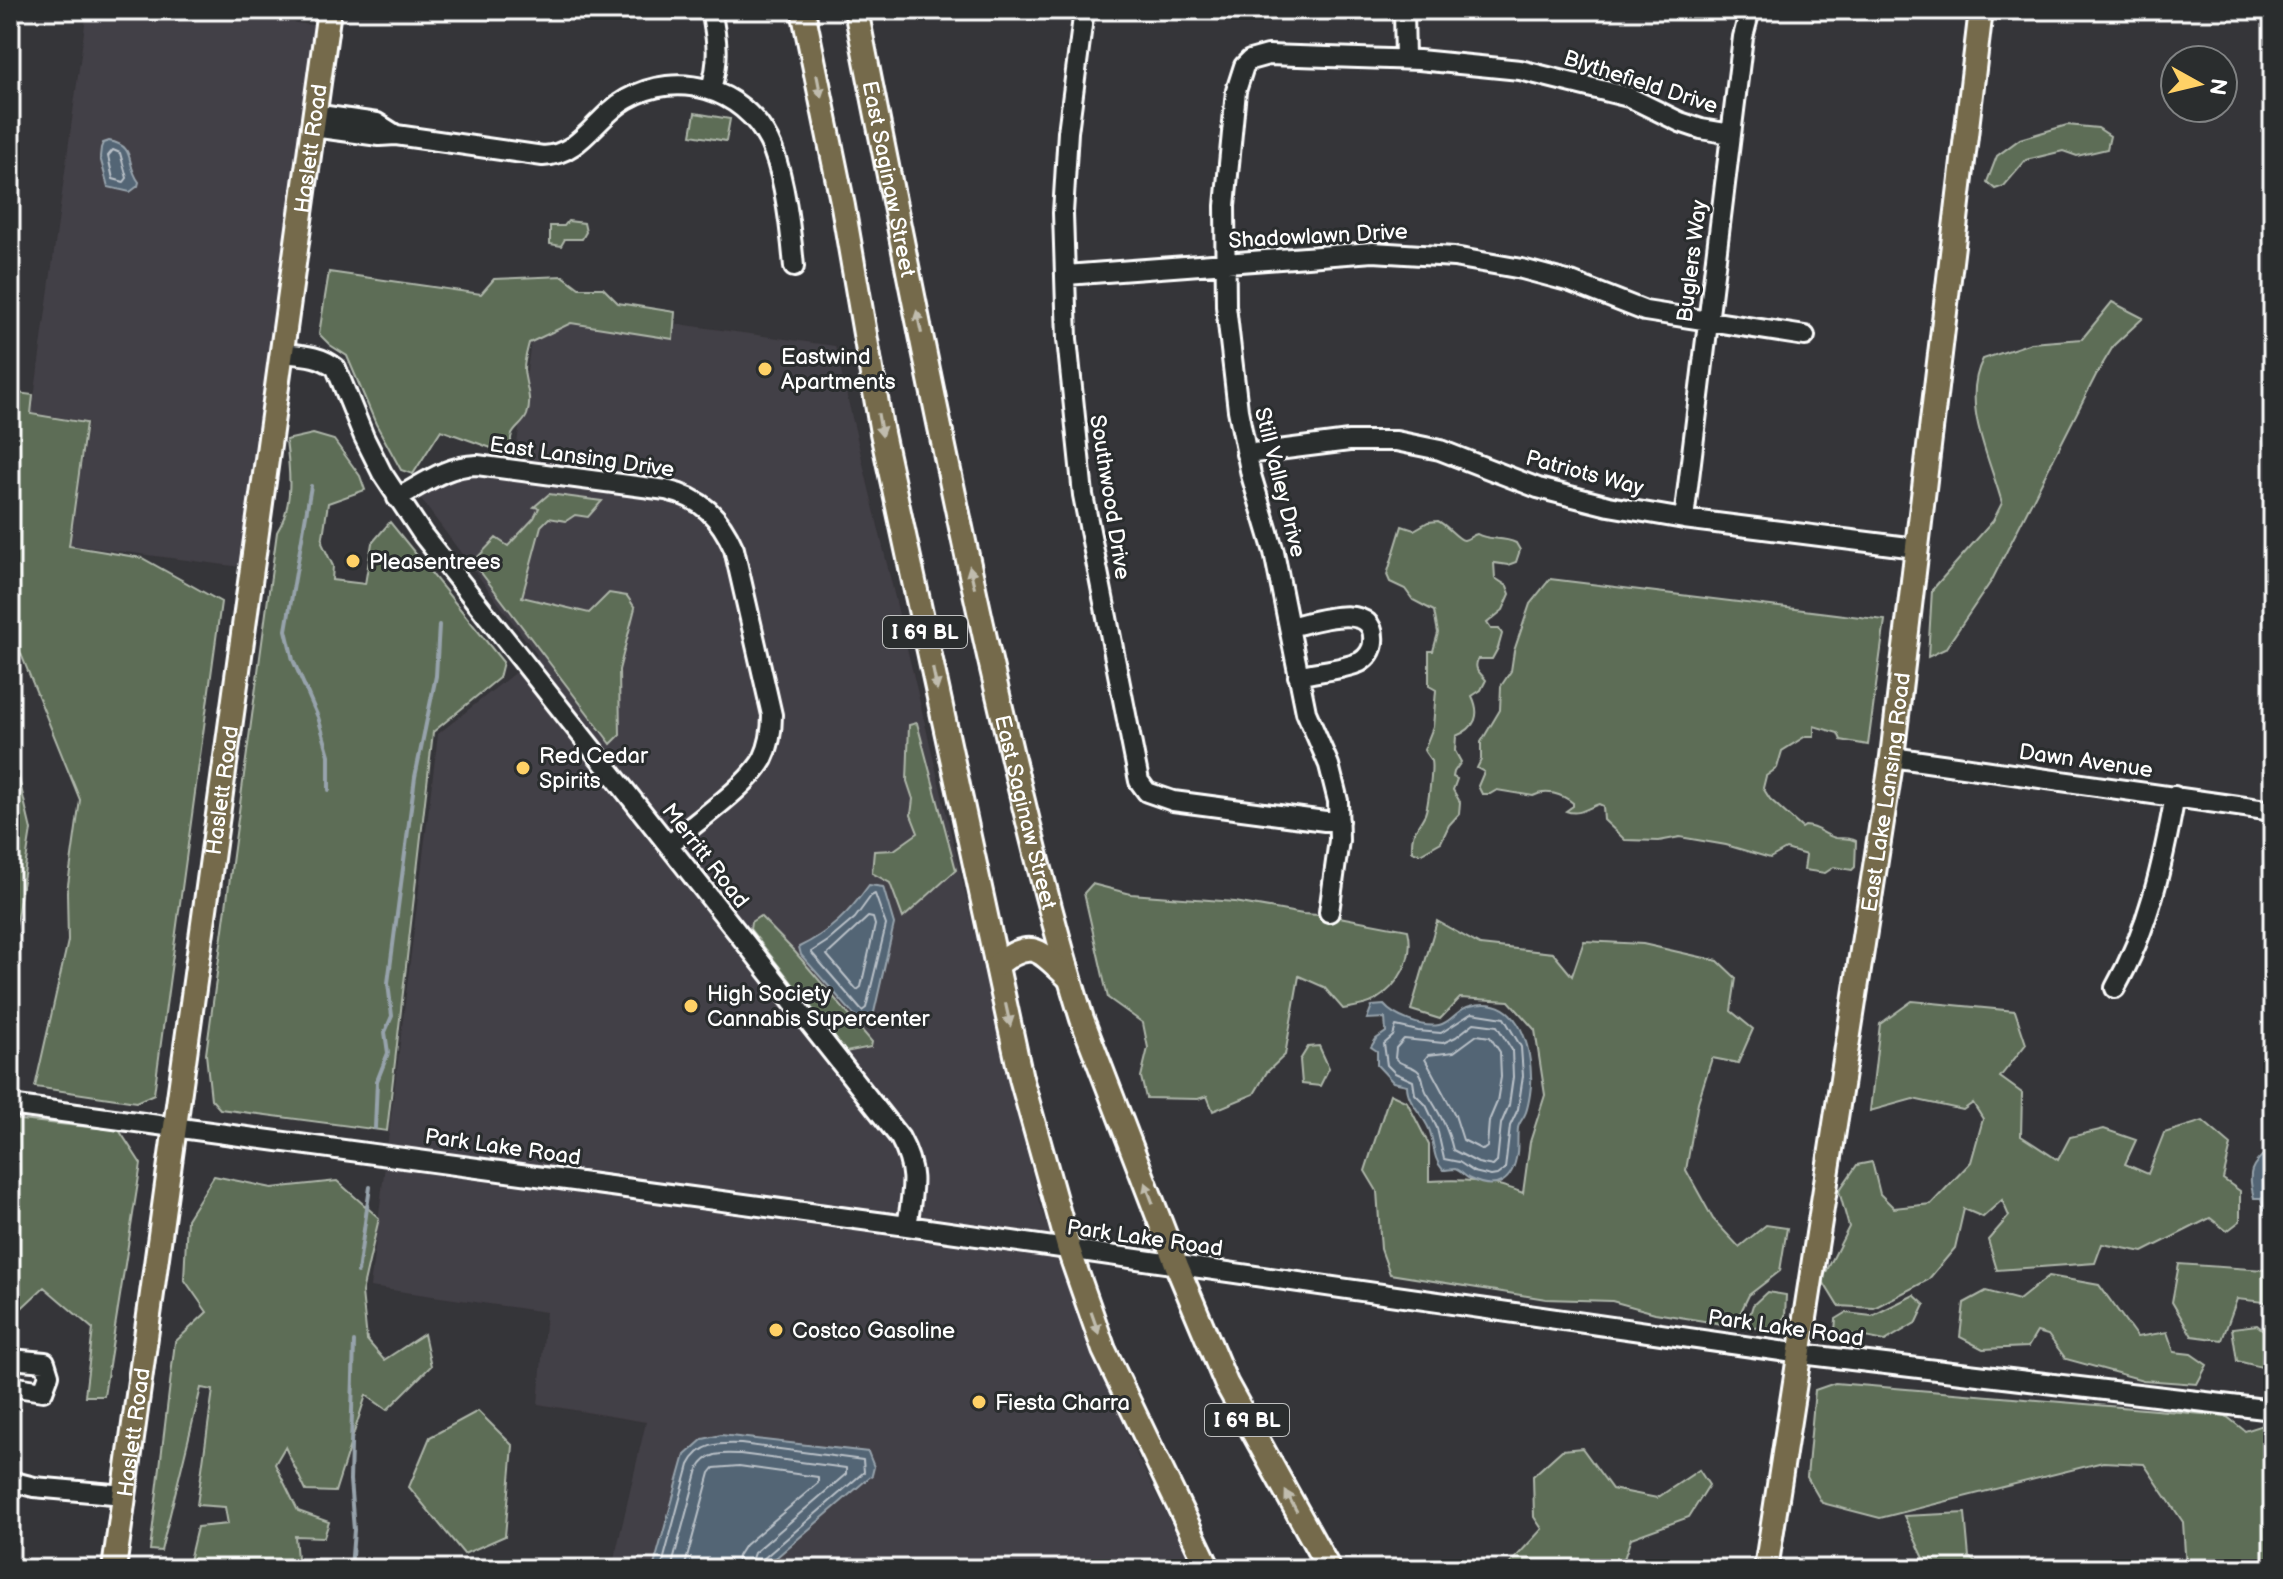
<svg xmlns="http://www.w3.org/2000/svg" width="2283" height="1579" viewBox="0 0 2283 1579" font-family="'Balsamiq Sans',sans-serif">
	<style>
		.built { fill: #433f46 }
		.green { fill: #5d6d56; stroke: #aeb6aa; stroke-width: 2 }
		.water { fill: #526575; stroke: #97a3ac; stroke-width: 2 }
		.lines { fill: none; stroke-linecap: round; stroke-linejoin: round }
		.shore { stroke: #bac1c8; stroke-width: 2 }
		.stream { stroke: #97a3ac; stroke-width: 4 }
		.minor-casing { stroke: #fff; stroke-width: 24 }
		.major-casing { stroke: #fff; stroke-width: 28 }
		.minor { stroke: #2a2d2e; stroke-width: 18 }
		.major { stroke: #746b4b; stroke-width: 22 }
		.oneway { fill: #c0bcae }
		.poi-dot { fill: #ffd166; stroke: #2a2d2e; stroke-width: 3 }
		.labels { text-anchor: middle; stroke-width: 6; stroke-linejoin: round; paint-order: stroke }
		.shield { fill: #2a2d2e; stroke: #bfc0c0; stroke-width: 2 }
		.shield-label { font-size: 20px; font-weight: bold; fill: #fff }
		.street-label { font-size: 22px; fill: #fff; stroke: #2a2d2e }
		.poi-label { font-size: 22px; fill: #fff; stroke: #2a2d2e; text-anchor: start }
	</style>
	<rect width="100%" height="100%" fill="#353539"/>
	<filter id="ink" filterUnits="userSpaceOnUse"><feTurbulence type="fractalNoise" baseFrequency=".0125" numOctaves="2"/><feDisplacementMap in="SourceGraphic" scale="16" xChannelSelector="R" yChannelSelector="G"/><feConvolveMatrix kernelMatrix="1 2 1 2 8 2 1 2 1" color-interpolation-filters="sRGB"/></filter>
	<g filter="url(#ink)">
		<path class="built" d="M87,10H204L319,26L241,567L70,545L88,422L32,413Z
			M536,304L835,346L1039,1202L1072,1295L1133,1448L1194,1569H612L646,1422L538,1404L546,1312L370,1287L438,734L537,655L420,498L439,484L470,474L512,481Z"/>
		<path class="green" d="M695,113L730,119L726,141L691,135Z
			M2067,125L2098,128L2110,136L2107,149L2077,156L2063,151L2026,160L2004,186L1995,189L1987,182L1997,156L2020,139Z
			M568,221L584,223L586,232L582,239H565L561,246L550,244V226H564Z
			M329,272L481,294L494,279L563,276L579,288H603L618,303L675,312L673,339L571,323L529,343C527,351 524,361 524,369C525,386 533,398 527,415C522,428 505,431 513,448L508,454L441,430L413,474L401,470L376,424L347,356L330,345L319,334Z
			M2112,302L2143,318L2114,345L2096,375L1992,580L1945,649L1928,657L1932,590L1993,521L2002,503C1990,458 1960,403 1983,359L2031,343L2082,339Z
			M10,392L33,395L31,414L86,423L69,546L142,558L221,602L154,1094L136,1102L35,1087L68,941L67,892L80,800L15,639L10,610Z
			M313,434L334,440L360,476L365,490L328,503L322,543L333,566L332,580L365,584L372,543L390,522L503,662L499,678L433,732L387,1131L220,1109L211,1099L206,1054L277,532C294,505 290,471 286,440Z
			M549,494L602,501L588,517L575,515L566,521L549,518L541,526L522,597L589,613L609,593L627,596L635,608L619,670L620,735L611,744L473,562L496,538L508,546L534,518L539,508L534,507Z
			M1438,521C1447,525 1459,541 1464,540C1469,539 1472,535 1477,534C1489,541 1502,536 1516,543L1520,550L1516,562L1508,565L1494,563L1495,578L1507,586L1510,594L1503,610L1487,623L1491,629H1499L1502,634L1498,648L1492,659H1478C1473,670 1480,672 1486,680L1481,690L1472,696C1481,715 1476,728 1456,736L1455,751L1461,762L1454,772L1453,777L1457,779L1453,790L1460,802L1459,814L1449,825L1441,842L1420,854L1412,851C1411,830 1417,830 1425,814C1428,807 1433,769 1431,761C1429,757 1426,754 1424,750L1433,727L1436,690L1429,686V651H1433L1438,633L1434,611L1413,600L1405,589L1390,582L1387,575L1402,526L1414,530L1428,522Z
			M1550,579L1885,620L1868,745L1841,740L1838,733L1814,726V736H1806L1782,751L1777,768L1766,776L1763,788L1770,799L1802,828L1805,826C1819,827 1823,835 1836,838C1845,839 1848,837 1856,841L1855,867L1852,870L1834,867L1825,873L1804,870L1806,855L1786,849L1770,858L1726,845L1680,837L1659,841L1625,840L1604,820L1603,806L1599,804C1587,808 1579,816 1566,811L1573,806V803C1562,794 1546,789 1533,796L1497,790L1490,794H1482L1478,786L1484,772L1477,768L1481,760V742L1500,710L1501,686L1511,671L1514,651L1530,604Z
			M917,723L956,870L903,918L890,883L872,873L874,851L894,850L918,833L911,815L913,799L907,781L909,725Z
			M10,740L31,830L10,962Z
			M1092,884L1131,894L1235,902L1303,914L1334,916L1408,930C1415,958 1399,986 1374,1001C1366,1006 1353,1007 1343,1009L1324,987L1299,976L1285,1055L1267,1072L1254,1094L1213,1111L1207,1096L1198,1099L1146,1098L1141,1077L1148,1048L1143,1023L1108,998L1084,893Z
			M760,916L795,952L872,1042L871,1047L846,1052L750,929L751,922Z
			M1437,921L1480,945L1553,953L1572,976L1584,941L1643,944L1718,961L1736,978L1731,1011L1753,1029L1738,1063L1712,1058L1698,1102L1686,1170L1713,1219L1739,1247L1766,1225L1787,1228L1780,1271L1749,1295L1734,1326L1655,1313L1612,1301L1546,1299L1390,1274L1381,1249L1377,1191L1365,1171L1390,1094L1407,1102L1429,1145V1181C1461,1179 1493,1180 1523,1193L1530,1142L1545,1095L1535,1030L1509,1001L1460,998L1440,1019L1411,1010Z
			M1912,1001L2015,1011L2026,1044L2000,1077L2022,1093L2021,1136L2058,1160L2070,1137L2104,1129L2136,1140L2125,1164L2148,1174L2164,1133L2203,1121L2231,1145L2223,1179L2240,1191V1221L2227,1231L2210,1218L2143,1252L2102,1244L2095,1263L1997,1270L1988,1240L2009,1216L2002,1200L1983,1217L1964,1209L1955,1248L1928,1280L1874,1308L1838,1306L1822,1280L1849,1227L1839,1191L1857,1165L1872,1162L1880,1194L1894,1208L1931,1204L1971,1162L1983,1119L1973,1103L1963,1110L1913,1099L1870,1111L1880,1024Z
			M1319,1046L1329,1068L1320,1086L1302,1084L1300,1060L1308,1047Z
			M10,1119L119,1130L141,1164L104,1396H85L93,1329L44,1287L10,1319Z
			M214,1176L272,1188L337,1181L379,1218L362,1292L367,1340L384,1360L424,1334L431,1366L387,1410L366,1395L335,1492L306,1491L285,1447L275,1464L298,1511L329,1522L324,1537L295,1536L298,1569H187L197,1527L228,1524L225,1507L197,1505L213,1390L201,1388L161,1551L150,1550L175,1342L207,1312L184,1279L187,1219Z
			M2273,1257V1303L2237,1299L2222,1340L2192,1336L2172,1302L2179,1264L2264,1270Z
			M2049,1276L2099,1285L2137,1337L2167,1332L2174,1352L2191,1354L2207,1365L2197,1384L2143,1380L2066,1359L2048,1335L2037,1332L2028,1347L1983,1349L1960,1337L1964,1303L1986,1291L2019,1300Z
			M1767,1292L1786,1295L1785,1316L1776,1329L1746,1327L1753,1305Z
			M1914,1295L1925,1305L1917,1322L1885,1341L1835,1331L1836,1319L1846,1313L1872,1316Z
			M2257,1325L2273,1338V1391L2262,1367L2237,1361L2232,1328Z
			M1835,1383L2226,1416L2245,1431L2273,1422V1569H2186L2183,1522L2144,1464L2103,1462L1880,1518L1822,1503L1807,1477L1815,1390Z
			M478,1411L513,1446L505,1536L464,1554L409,1487L430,1437Z
			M1582,1448L1612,1489L1657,1498L1699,1470L1709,1485L1689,1517L1631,1538L1624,1559L1610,1569H1505L1542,1529L1534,1517L1533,1476L1562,1450Z
			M1965,1513L1969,1557L1984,1569H1929L1904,1516Z"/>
		<path class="water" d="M109,141C137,146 125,164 139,182L138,186L130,192L108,187L100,157L101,148L103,143Z
			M869,885L883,887L894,924L873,1017L864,1026L801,955L799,947C830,932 849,913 869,885Z
			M1384,1005C1394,1017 1422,1028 1439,1025C1451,1023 1457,1009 1470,1006C1516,994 1530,1040 1531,1076C1532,1085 1529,1103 1526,1112C1524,1118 1519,1122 1518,1128C1517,1136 1518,1145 1517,1153C1513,1181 1498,1192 1470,1179C1465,1177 1461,1171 1455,1169C1451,1169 1447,1170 1443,1170C1432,1158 1435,1143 1429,1129C1422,1113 1407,1102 1407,1085L1393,1082L1377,1065V1051L1371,1047L1376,1039L1386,1032L1385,1018L1367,1019L1372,1006Z
			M2273,1145V1203L2268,1211L2264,1209L2261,1198H2254C2246,1168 2252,1166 2273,1145Z
			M721,1435L868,1452L874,1467L872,1475L763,1569H653L685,1455L703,1439Z"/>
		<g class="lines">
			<path class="shore" d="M113,150L120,153L127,178L124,182L113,179L108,156Z
				M875,894L886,925L866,1008L862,1011L811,952L828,941L855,918L871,896Z
				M868,917L873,918L875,925L861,987L857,990L827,955Z
				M1472,1013L1504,1018L1521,1047L1523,1076L1518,1109L1510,1126L1505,1169L1497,1175L1491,1176L1474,1172L1459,1162L1444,1159L1437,1128L1426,1105L1415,1094L1413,1081L1395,1073L1387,1065L1384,1044L1393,1036L1396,1026L1418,1031L1441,1033Z
				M1474,1023L1497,1026L1512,1050L1513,1077L1509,1105L1501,1124L1497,1162L1493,1166L1478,1163L1453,1150C1448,1128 1439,1112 1427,1093C1422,1085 1425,1076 1417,1070C1409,1064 1401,1066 1395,1058L1396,1048L1404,1039L1443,1043L1456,1037Z
				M1477,1035L1490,1037L1500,1052L1501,1077L1497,1102L1489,1121L1487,1147L1483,1150L1463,1140L1455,1115L1425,1059L1428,1055L1454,1052Z
				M661,1569L689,1465C700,1443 718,1443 741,1444L863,1460L864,1472L762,1560L759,1569
				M671,1569L698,1469C708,1452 722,1453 740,1454L846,1468V1474L754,1553L748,1569
				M684,1569L710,1473L714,1468L739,1466L818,1477V1483L745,1545L738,1556L736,1569"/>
			<path class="stream" d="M311,486L286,630L293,660L318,717L329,755V790
				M375,1128L377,1081L388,1053L385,1032L392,1016L388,983L415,777L436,676L439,625
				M358,1272L370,1187
				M351,1569L354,1530L350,1480L354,1342"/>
			<defs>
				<path id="minor" d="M1084,10L1068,132L1063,213L1067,339L1083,495L1139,781L1147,792L1173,801L1325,821H1339
					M1404,10L1405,59
					M711,88C720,60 717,39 711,10
					M327,116L377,123L396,135
					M313,127L379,136L396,135L543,156C582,154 596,116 627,99C678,70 742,88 769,141C784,171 791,232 794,267
					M1066,275L1373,252L1454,257L1522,269L1571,282L1645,311L1805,336
					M282,353C302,355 320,355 336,368L364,437L382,473L423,535L900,1138C918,1171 913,1189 907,1226
					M1246,454L1349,441H1396L1440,450L1538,488L1609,506L1684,519L1916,548
					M397,498C425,483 445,466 477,465L666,490C702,498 720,517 734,549L772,715C772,731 770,745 763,759C747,787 694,823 669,845
					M1684,519L1743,37L1750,10
					M1289,627C1310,623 1377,598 1373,642C1373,650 1367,658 1360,662C1342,670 1317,671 1298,676
					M1892,757L2273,811
					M1329,912L1339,840L1338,801L1329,765L1306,712L1274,552L1251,475L1238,410L1226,306L1225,206L1236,91L1244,66L1250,60L1268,55L1419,60L1520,70L1629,97L1680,122L1701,129L1731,134
					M2115,988C2149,928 2163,863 2175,796
					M10,1105L907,1226L1801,1354L2273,1410
					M10,1359L45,1362L49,1375L43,1391L10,1386
					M10,1481L34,1487L124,1495"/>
				<g id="major">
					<path d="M803,10L843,206L882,433L1021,1078L1069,1250L1104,1350L1209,1569"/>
					<path id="s1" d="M856,10C899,226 941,441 989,656C1017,778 1045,899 1082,1019L1177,1266L1226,1383L1329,1569"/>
					<path d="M997,965C1033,937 1040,951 1069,978"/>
					<path id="s2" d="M114,1569L329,10"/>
					<path id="s3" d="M1766,1569L1892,757L1981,10"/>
				</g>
			</defs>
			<use href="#minor" class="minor-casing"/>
			<use href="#major" class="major-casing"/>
			<use href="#minor" class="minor"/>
			<use href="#major" class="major"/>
		</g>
		<defs><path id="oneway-solid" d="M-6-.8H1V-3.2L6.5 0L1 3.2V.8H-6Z" transform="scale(2)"/></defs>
		<g class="oneway">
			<use href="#oneway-solid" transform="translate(819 86) rotate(79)"/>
			<use href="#oneway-solid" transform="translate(919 322) rotate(-102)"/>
			<use href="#oneway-solid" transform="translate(880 425) rotate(80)"/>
			<use href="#oneway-solid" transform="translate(972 577) rotate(-103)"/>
			<use href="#oneway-solid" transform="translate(935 679) rotate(78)"/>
			<use href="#oneway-solid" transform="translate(1008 1015) rotate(78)"/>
			<use href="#oneway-solid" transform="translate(1149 1193) rotate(-111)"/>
			<use href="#oneway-solid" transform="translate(1095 1323) rotate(71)"/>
			<use href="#oneway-solid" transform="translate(1291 1501) rotate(-119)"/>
		</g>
	</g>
	<g class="poi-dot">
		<circle cx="765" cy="369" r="8"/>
		<circle cx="353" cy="561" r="8"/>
		<circle cx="523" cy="768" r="8"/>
		<circle cx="691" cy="1006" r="8"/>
		<circle cx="776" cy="1330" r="8"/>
		<circle cx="979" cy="1402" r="8"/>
	</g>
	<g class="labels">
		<g class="shield">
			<rect x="883" y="616" width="84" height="32" rx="6"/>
			<rect x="1205" y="1404" width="84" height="32" rx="6"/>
		</g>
		<g class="shield-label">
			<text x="925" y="639">I 69 BL</text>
			<text x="1247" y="1427">I 69 BL</text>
		</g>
		<g class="street-label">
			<text transform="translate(1641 81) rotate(18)" y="8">Blythefield Drive</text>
			<text dy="8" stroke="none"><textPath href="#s2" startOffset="1434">Haslett Road</textPath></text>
			<text dy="8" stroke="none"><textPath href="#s1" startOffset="172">East Saginaw Street</textPath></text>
			<text transform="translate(1318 235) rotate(-3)" y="8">Shadowlawn Drive</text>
			<text transform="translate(1691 261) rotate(-83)" y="8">Buglers Way</text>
			<text transform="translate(582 456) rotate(8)" y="8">East Lansing Drive</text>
			<text transform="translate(1585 472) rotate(15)" y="8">Patriots Way</text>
			<text transform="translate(1281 482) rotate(76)" y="8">Still Valley Drive</text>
			<text transform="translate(1111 497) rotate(81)" y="8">Southwood Drive</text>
			<text transform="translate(2086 760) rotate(8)" y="8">Dawn Avenue</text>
			<text dy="8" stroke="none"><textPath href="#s2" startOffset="786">Haslett Road</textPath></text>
			<text dy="8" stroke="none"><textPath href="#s3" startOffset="786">East Lake Lansing Road</textPath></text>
			<text dy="8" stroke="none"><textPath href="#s1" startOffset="820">East Saginaw Street</textPath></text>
			<text transform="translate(706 855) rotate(52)" y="8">Merritt Road</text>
			<text transform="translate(503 1146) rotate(8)" y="8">Park Lake Road</text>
			<text transform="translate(1145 1237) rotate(8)" y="8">Park Lake Road</text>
			<text transform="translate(1786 1327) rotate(8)" y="8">Park Lake Road</text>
			<text dy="8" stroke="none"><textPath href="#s2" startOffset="138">Haslett Road</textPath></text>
		</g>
		<g class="poi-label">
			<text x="781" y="364">Eastwind<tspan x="781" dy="25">Apartments</tspan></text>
			<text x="369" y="569">Pleasentrees</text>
			<text x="539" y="763">Red Cedar<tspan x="539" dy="25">Spirits</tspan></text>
			<text x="707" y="1001">High Society<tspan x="707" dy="25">Cannabis Supercenter</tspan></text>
			<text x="792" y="1338">Costco Gasoline</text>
			<text x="995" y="1410">Fiesta Charra</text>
		</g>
	</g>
	<rect width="2283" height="1579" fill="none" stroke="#2a2d2e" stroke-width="40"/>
	<rect x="20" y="20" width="2243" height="1539" fill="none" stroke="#fff" stroke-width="3" filter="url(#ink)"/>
	<g transform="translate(2199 84) rotate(98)"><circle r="38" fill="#2a2d2e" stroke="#7f8182" stroke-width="2"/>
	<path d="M0-6L14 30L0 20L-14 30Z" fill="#ffd166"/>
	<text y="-12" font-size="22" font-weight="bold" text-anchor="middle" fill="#ffffff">N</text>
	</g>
</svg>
